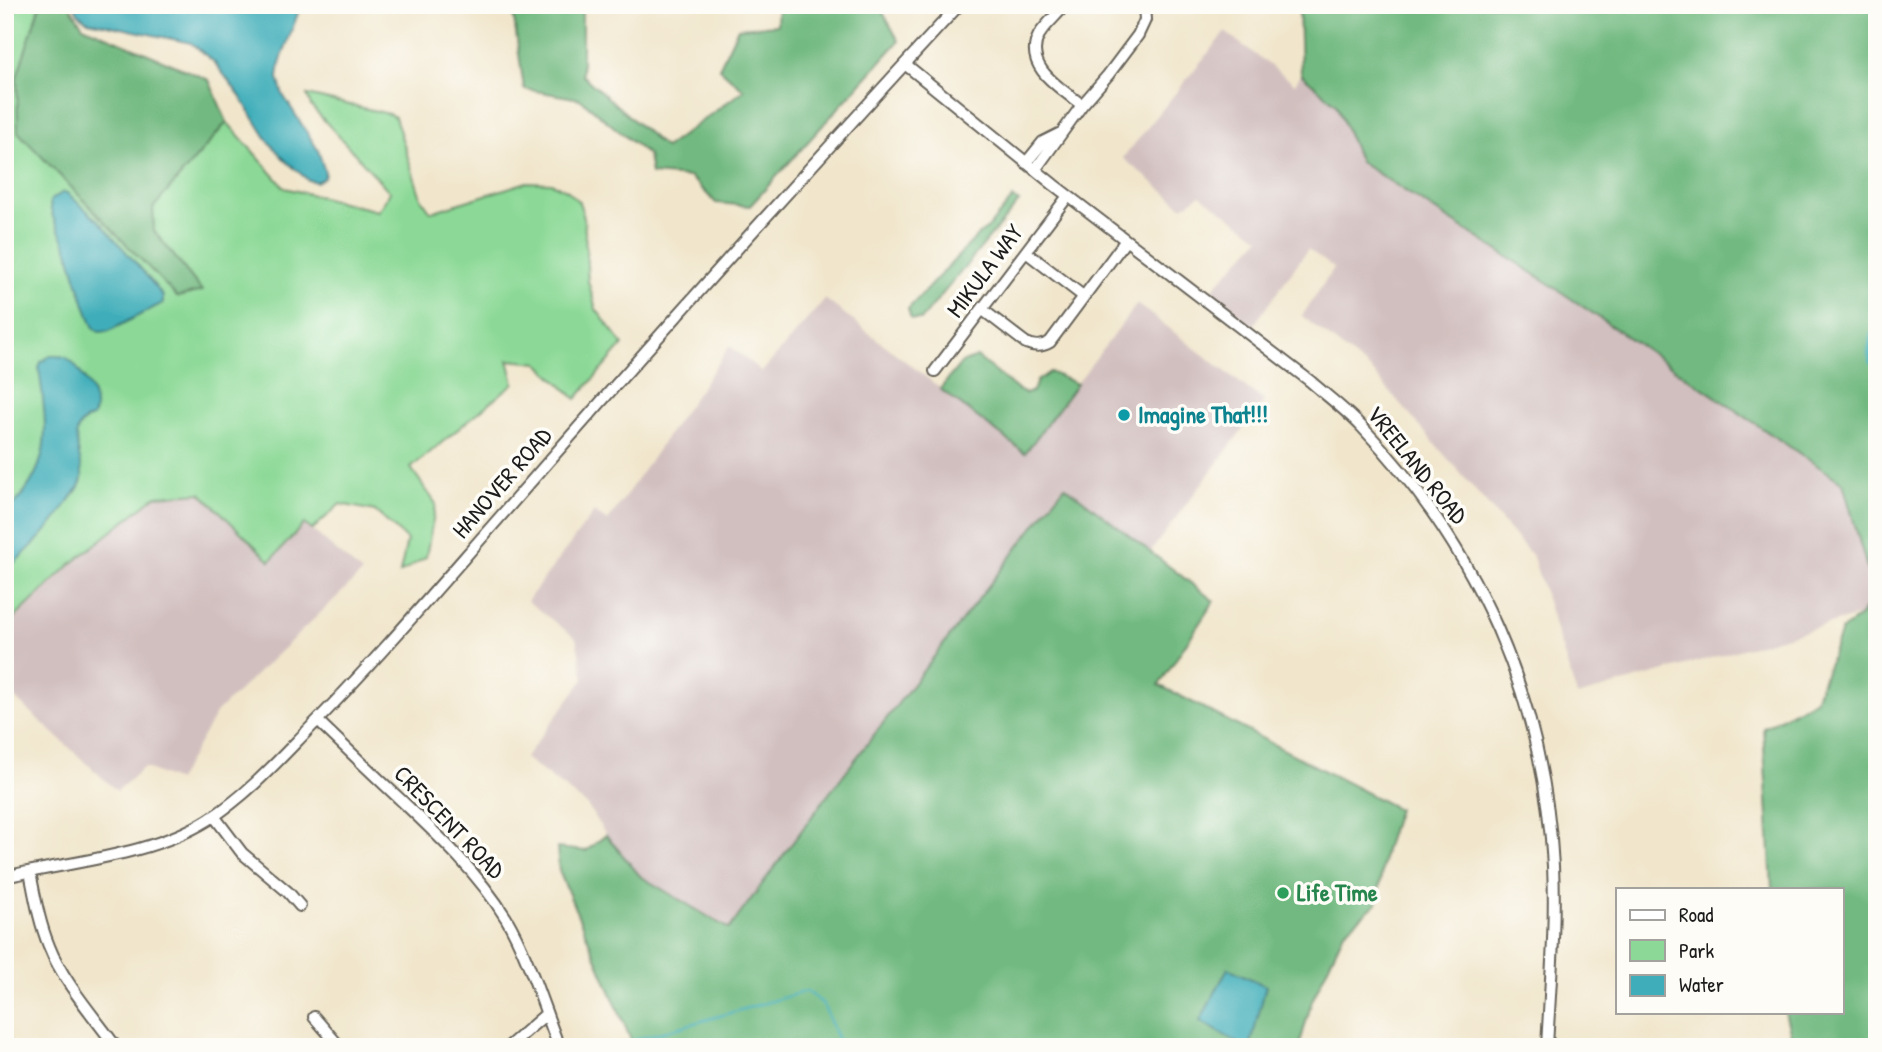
<svg xmlns="http://www.w3.org/2000/svg" width="1882" height="1052" viewBox="0 0 1882 1052" font-family="'Patrick Hand',sans-serif">
	<style>
		.industrial { fill: #d1bfbf }
		.green { fill: #8cd997; stroke: #547a5a; stroke-width: 2 }
		.forest { fill: #71b980; stroke: #466a4e; stroke-width: 2 }
		.water { fill: #3faeba; stroke: #2e656b; stroke-width: 2 }
		.lines { fill: none; stroke-linecap: round; stroke-linejoin: round }
		.stream { stroke: #3faeba; stroke-width: 2.5 }
		.river { stroke: #3faeba; stroke-width: 16 }
		.minor-casing { stroke: #67635a; stroke-width: 14 }
		.minor { stroke: #fff; stroke-width: 10 }
		.culture-dot { fill: #0f9aa8; stroke: #fdfcf7; stroke-width: 2.5 }
		.leisure-dot { fill: #2e9e5b; stroke: #fdfcf7; stroke-width: 2.5 }
		.labels { text-anchor: middle; stroke-width: 7; stroke-linejoin: round; paint-order: stroke }
		.street-label { font-size: 24px; fill: #1c1c1c; stroke: #fdfcf7 }
		.culture-label { font-size: 24px; font-weight: bold; fill: #0d838f; stroke: #fdfcf7; text-anchor: start }
		.leisure-label { font-size: 24px; font-weight: bold; fill: #27864d; stroke: #fdfcf7; text-anchor: start }
	</style>
	<rect width="100%" height="100%" fill="#fdfcf7"/>
	<filter id="ink" filterUnits="userSpaceOnUse"><feTurbulence type="fractalNoise" baseFrequency=".0143" numOctaves="2"/><feDisplacementMap in="SourceGraphic" scale="14" xChannelSelector="R" yChannelSelector="G"/><feConvolveMatrix kernelMatrix="1 2 1 2 8 2 1 2 1" color-interpolation-filters="sRGB"/></filter>
	<filter id="wash" filterUnits="userSpaceOnUse"><feTurbulence type="fractalNoise" baseFrequency=".00686" numOctaves="4" result="noise"/><feDisplacementMap in="SourceGraphic" scale="28" xChannelSelector="R" yChannelSelector="G"/><feGaussianBlur stdDeviation="1.57" result="paint"/><feColorMatrix in="noise" values="0 0 0 0 0 0 0 0 0 0 0 0 0 0 0 0 0 1.4 0 .05"/><feComposite in="paint" operator="in"/></filter>
	<g filter="url(#wash)">
		<rect width="100%" height="100%" fill="#f1e6cc"/>
		<path class="industrial" d="M1225,32L1295,84L1301,74L1336,104L1361,162L1545,281L1843,483L1874,593L1861,615L1577,696L1533,557L1371,370L1302,316L1334,268L1308,249L1248,333L1204,298L1260,238L1200,195L1183,207L1123,158Z
			M825,299L1024,453L1137,304L1264,401L1151,551L1065,486L821,804L728,929L640,876L606,835L587,805L525,758L584,679L576,638L527,601L594,512L608,521L730,346L762,372Z
			M201,492L270,561L304,523L362,573L217,712L177,781L144,767L117,791L5,689V642L11,623L71,564L155,496Z"/>
		<path class="green" d="M5,5H40L17,77L177,297L202,291L154,231L153,207L227,122L285,188L378,211L390,192L311,106L307,95L389,114L395,117L421,198L431,212L527,182L551,183L567,190L579,202L584,217L588,281L596,309L623,345L576,399L538,363L508,360L514,383L411,468L436,504L426,557L400,573L407,540L375,511L340,504L312,530L304,524L270,561L201,493L156,496L71,564L5,627Z"/>
		<path class="forest" d="M40,5H69L83,26L209,80L227,122L153,208L154,231L202,291L177,297L18,132L17,77Z
			M512,5H582V75L665,148L744,90L719,68L738,28L777,25L778,5H875L882,11L899,41L750,206L716,203L690,177L651,174L648,155L580,99L524,89Z
			M1295,5H1877V1047H1794L1785,1012H1842V889H1772L1763,728L1815,700L1841,631L1861,615L1874,593L1843,483L1545,281L1360,162L1336,104L1301,74L1299,8Z
			M1013,198L1019,202L921,320L911,319L908,309L979,234L988,228Z
			M977,357L1018,390L1026,394L1033,391L1037,381L1050,372L1077,384L1025,453L940,389L961,363Z
			M1065,486L1214,601L1159,685L1398,809L1385,850L1377,903L1344,932L1312,1001L1299,1047H634L559,871L557,848L586,851L606,835L640,876L729,929L821,804Z"/>
		<path class="water" d="M75,5H301L280,63L278,78L283,95L318,150L325,172L324,178L316,182L308,180L285,160L268,141L238,93L214,62L191,43L88,21C81,17 76,13 75,5Z
			M63,192L67,193L101,223L142,270L163,296V303L109,331L99,332L94,328C82,302 76,274 67,248C61,232 50,218 50,201Z
			M50,356C55,356 62,355 67,358C73,362 78,369 82,375C91,388 99,401 93,417C62,425 85,460 82,479C81,486 75,493 71,498C53,526 31,549 5,571V514C55,466 47,430 39,368L41,362Z
			M1228,968L1266,986L1250,1047H1245L1200,1021Z"/>
		<g class="lines">
			<path class="stream" d="M628,1042L807,991L823,1004L837,1038L847,1047"/>
			<path class="river" d="M1877,338L1875,353L1877,360"/>
		</g>
	</g>
	<g filter="url(#ink)">
		<g class="lines">
			<defs>
				<path id="minor" d="M1065,5C1057,15 1046,24 1039,35C1022,67 1062,89 1082,105
					M905,64L1054,185L1310,381C1327,396 1346,410 1362,427C1478,548 1544,698 1553,866C1556,926 1550,987 1547,1047
					M1026,163L1043,142L1061,133
					M1035,170L1082,105L1108,75L1138,35L1145,20L1144,5
					M1026,252L1083,296
					M983,310L1026,343C1035,347 1042,347 1050,342L1126,240
					M935,371L1068,196
					M318,721C346,748 374,775 403,802C441,838 478,873 506,918C528,955 543,1006 559,1047
					M214,816L242,853L288,892L300,906
					M30,872C35,897 39,922 49,946C63,982 94,1016 116,1047
					M5,877C72,861 150,856 208,820C246,796 276,763 307,731C377,660 441,584 507,509C655,339 806,171 959,5
					M314,1017L340,1047
					M508,1047L546,1014"/>
			</defs>
			<use href="#minor" class="minor-casing"/>
			<use href="#minor" class="minor"/>
		</g>
	</g>
	<circle class="culture-dot" cx="1124" cy="415" r="7"/>
	<circle class="leisure-dot" cx="1283" cy="893" r="7"/>
	<g class="labels">
		<g class="street-label">
			<text transform="translate(985 271) rotate(-53)" y="8">MIKULA WAY</text>
			<text transform="translate(1417 465) rotate(51)" y="8">VREELAND ROAD</text>
			<text transform="translate(502 483) rotate(-49)" y="8">HANOVER ROAD</text>
			<text transform="translate(449 822) rotate(46)" y="8">CRESCENT ROAD</text>
		</g>
		<g class="culture-label">
			<text x="1138" y="423">Imagine That!!!</text>
		</g>
		<g class="leisure-label">
			<text x="1297" y="901">Life Time</text>
		</g>
	</g>
	<rect width="1882" height="1052" fill="none" stroke="#fdfcf7" stroke-width="28"/>
	<rect x="1616" y="888" width="228" height="126" fill="#fdfcf7" stroke="#a3a29f" stroke-width="2"/>
	<rect x="1630" y="910" width="35" height="10" fill="#ffffff" stroke="#a3a29f" stroke-width="2"/>
	<text x="1679" y="922" font-size="21" fill="#1c1c1c">Road</text>
	<rect x="1630" y="940" width="35" height="21" fill="#8cd997" stroke="#a3a29f" stroke-width="2"/>
	<text x="1679" y="958" font-size="21" fill="#1c1c1c">Park</text>
	<rect x="1630" y="975" width="35" height="21" fill="#3faeba" stroke="#a3a29f" stroke-width="2"/>
	<text x="1679" y="992" font-size="21" fill="#1c1c1c">Water</text>
</svg>
